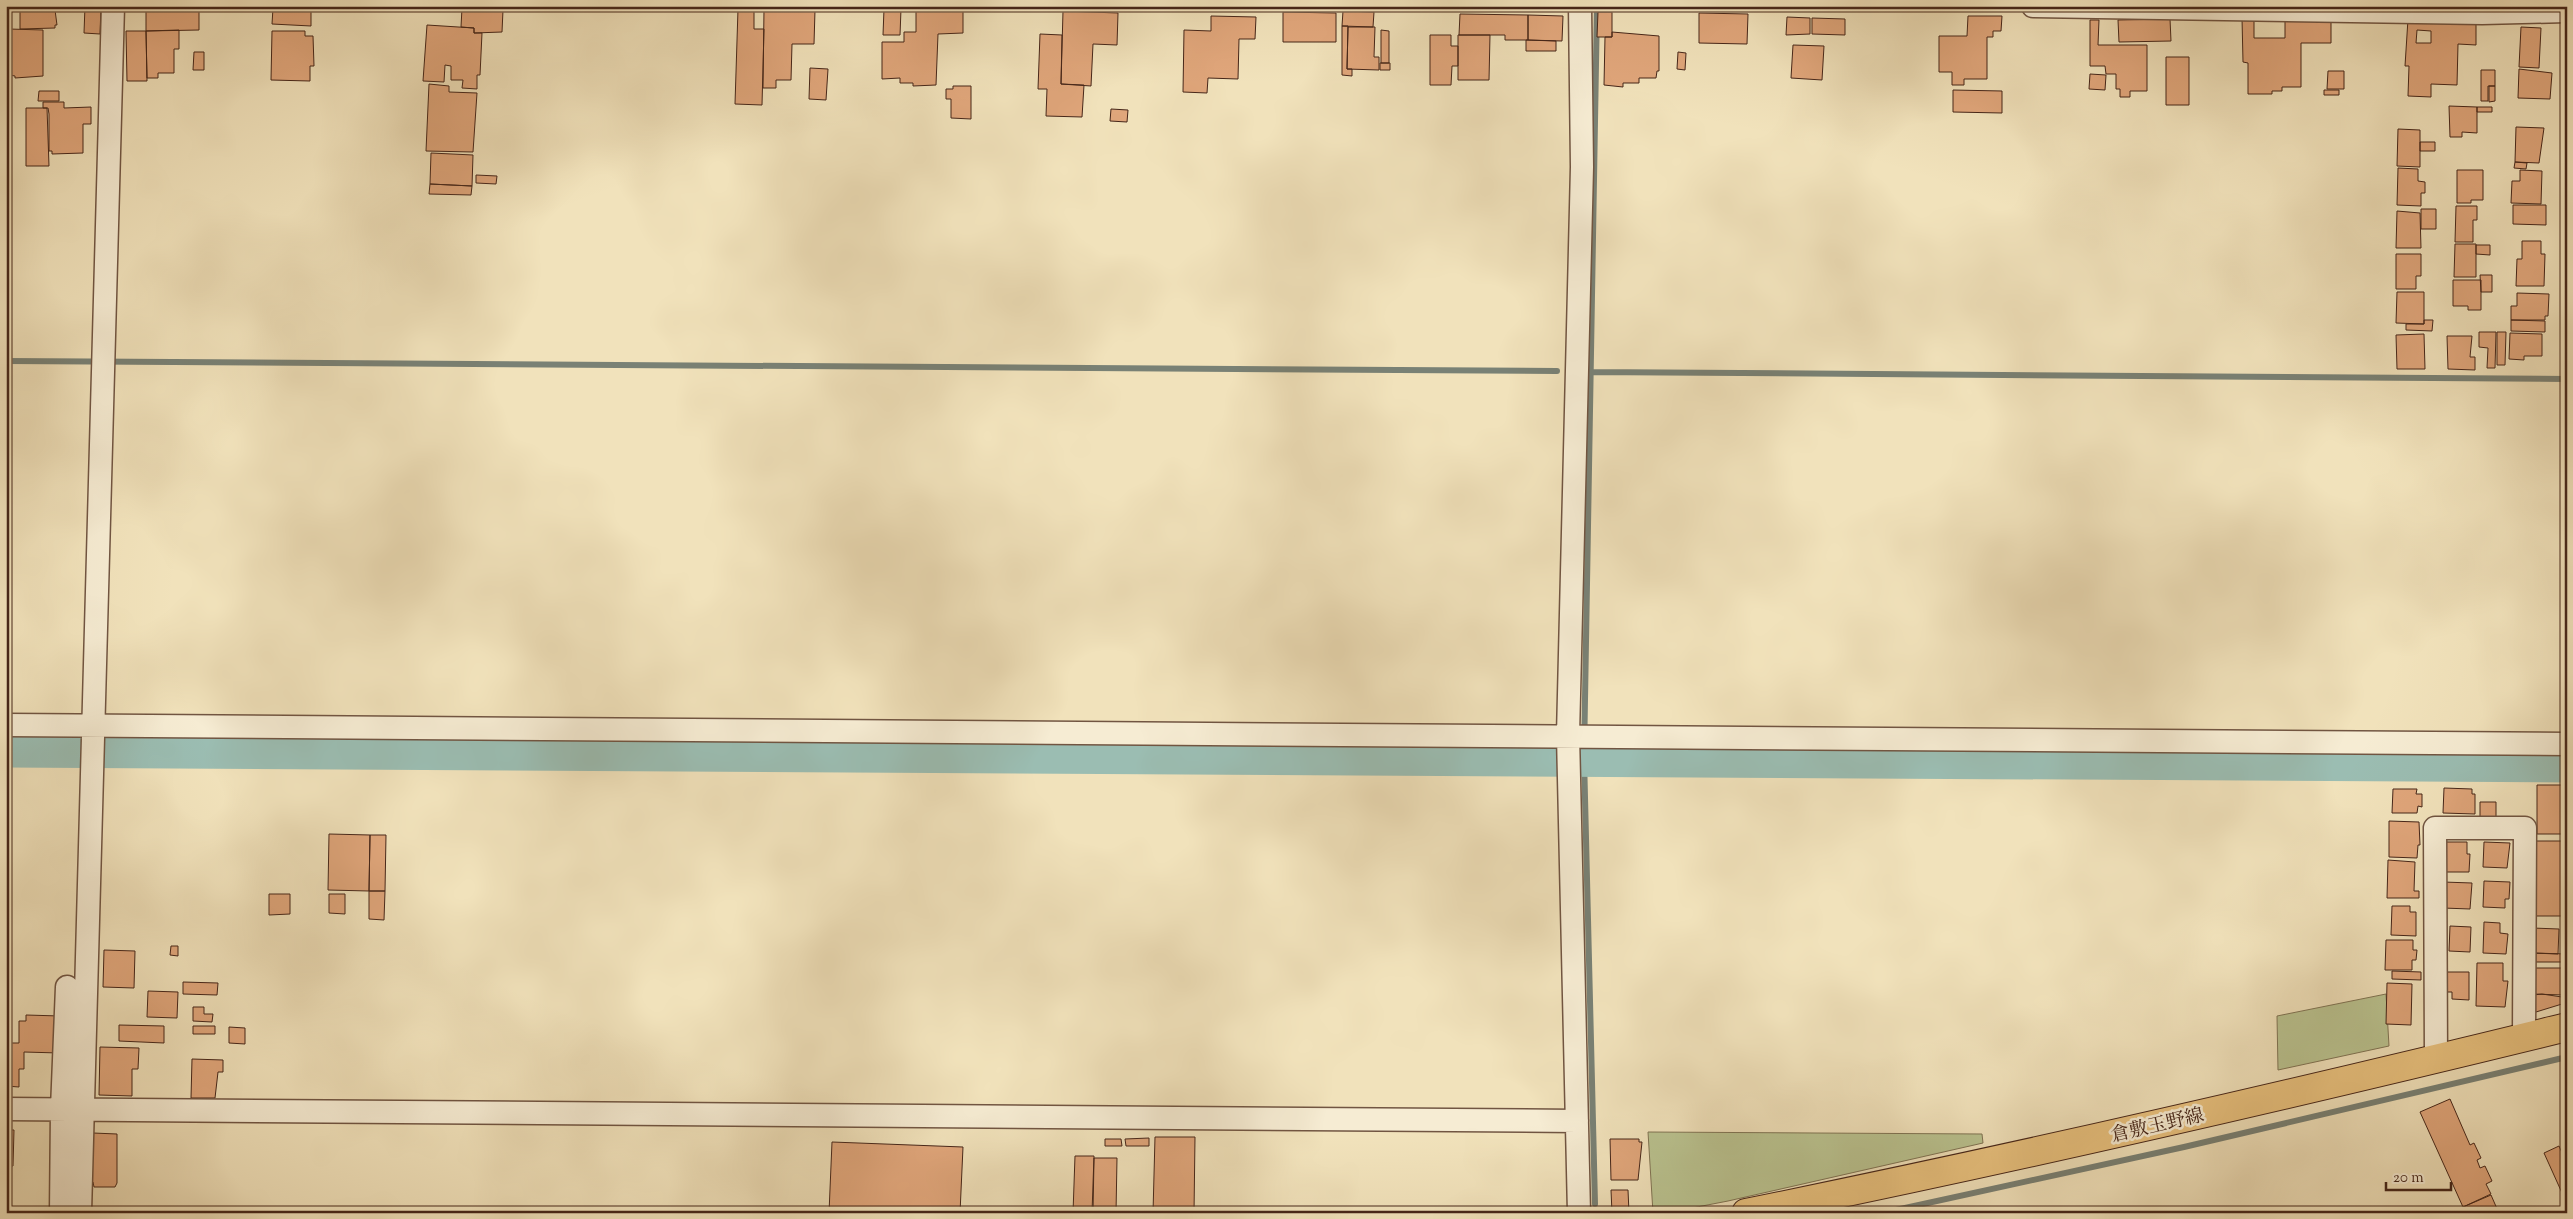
<svg xmlns="http://www.w3.org/2000/svg" width="2573" height="1219" viewBox="0 0 2573 1219" font-family="'Sorts Mill Goudy','Noto Serif JP',serif">
	<style>
		.green { fill: #bac390; stroke: #807454 }
		.lines { fill: none; stroke-linecap: round; stroke-linejoin: round }
		.stream { stroke: #798175; stroke-width: 6 }
		.river { stroke: #9bbdb2; stroke-width: 39 }
		.building { fill: #e0a67b; stroke: #462619; fill-rule: evenodd }
		.minor-casing { stroke: #715542; stroke-width: 25 }
		.major-casing { stroke: #462619; stroke-width: 30 }
		.minor { stroke: #f6ecd3; stroke-width: 22 }
		.major { stroke: #e8c17e; stroke-width: 28 }
		.labels { text-anchor: middle; stroke-width: 5; stroke-linejoin: round; paint-order: stroke }
		.street-label { font-size: 19px; fill: #462619; stroke: #f6ecd3 }
	</style>
	<rect width="100%" height="100%" fill="#f1e2bb"/>
	<filter id="stains"><feTurbulence type="fractalNoise" baseFrequency=".004" numOctaves="4"/><feColorMatrix values="0 0 0 0 .2 0 0 0 0 .09 0 0 0 0 .02 0 0 0 .5 -.17"/></filter>
	<radialGradient id="worn" r=".72"><stop offset=".6" stop-color="#630" stop-opacity="0"/><stop offset="1" stop-color="#630" stop-opacity=".3"/></radialGradient>
	<path class="green" d="M2386,994L2389,1046L2278,1070L2277,1016Z
		M1648,1132L1982,1134L1983,1143L1728,1201L1666,1213H1653Z"/>
	<g class="lines">
		<path class="stream" d="M6,361L1557,371
			M1588,372L2567,379
			M1595,1204L1584,757L1597,6
			M1882,1213L2184,1147L2567,1057"/>
		<path class="river" d="M6,748L2567,763"/>
	</g>
	<path class="building" d="M85,6H101L100,34L84,33Z
		M146,6H199V30L146,31Z
		M273,8L311,10V26L272,24Z
		M462,8L503,10L502,32L474,33V28L461,27Z
		M738,9L754,10V29H764L762,105L735,104Z
		M764,9L815,10L814,44H792L791,80H776V88H763Z
		M884,9H901L900,35H883Z
		M20,10H55L57,25H55V28L20,29Z
		M963,10V33L938,34L936,85L913,86V83H900V78L882,79V42H904V32H916V11Z
		M1063,11L1118,13L1117,45L1093,44L1091,86L1061,84Z
		M1343,11L1374,12L1373,27L1342,26Z
		M1283,12L1336,13V42H1283Z
		M1598,12H1612V37H1597Z
		M1699,13L1748,14L1747,44L1699,43Z
		M1460,14L1528,15V40H1505V35H1459Z
		M1528,15L1563,16L1562,41L1528,40Z
		M1211,16L1256,17L1255,39H1239L1238,79L1208,78L1207,93L1183,92L1184,30L1211,31Z
		M1968,16H2002L2001,31H1993V37H1987V79H1964V85H1952V72H1939V36H1967Z
		M1787,17L1810,18V34L1786,35Z
		M1812,18L1845,19V35L1812,34Z
		M2242,18H2254V38H2285V18H2331V43H2301V87H2282V91H2272V94H2248V63L2243,62Z
		M2170,19L2171,41L2119,42L2118,20Z
		M2408,19L2476,21V45L2458,44L2457,85L2431,84V97L2408,96L2409,66H2405ZM2417,30L2431,31V43H2416Z
		M2090,20H2099L2098,45H2147V91H2130V97H2120V89H2116V74H2106L2105,66H2090Z
		M6,25L9,31L10,87H6Z
		M427,25L474,28V33H482L480,75H477V89L462,88L463,80H451V66L445,65L444,82L423,81Z
		M1342,26H1348L1347,69H1352V76L1342,75Z
		M1348,27H1375L1374,57H1379V70L1347,69Z
		M2521,27L2541,28L2539,68L2519,67Z
		M9,29L43,30V76L15,78V76L9,75Z
		M179,30V49H174V73H158V78H147L146,31Z
		M1381,30L1389,31V63H1381Z
		M126,31H146L147,81H127Z
		M272,31H305V36H313L314,66H310V81L271,80Z
		M1612,32L1659,36V71H1657L1656,78H1639V83H1623V87L1604,85L1605,37H1612Z
		M1040,34L1062,35L1061,84L1084,85L1082,117L1046,116L1047,89H1038Z
		M1430,35H1451V46H1458V66H1452L1451,85H1430Z
		M1458,35H1490L1489,80H1458Z
		M1526,40L1556,41V51H1526Z
		M1793,45L1824,46L1822,80L1791,78Z
		M194,52H204V70H193Z
		M1678,52L1686,53L1685,70L1677,69Z
		M2166,57H2189V105H2166Z
		M1380,63H1390V70H1380Z
		M810,68L828,69L826,100L809,99Z
		M2519,69L2552,73L2550,99L2518,98Z
		M2481,70H2495V86H2488V101H2481Z
		M2328,71H2344V89H2327Z
		M2090,74L2106,75L2105,90L2089,89Z
		M429,84L449,86V92L477,93L473,152L426,151Z
		M953,86H971V119L951,118V99H946V89H953Z
		M2489,86H2495V101L2489,102Z
		M1953,90L2002,91V113L1953,112Z
		M2324,90H2339V95H2324Z
		M39,91H59V101H38Z
		M43,102H64V108L91,107V124H83V153L52,154V151H49V114L48,108H43Z
		M2449,106L2477,107V133L2462,132V137H2450Z
		M2477,107H2492V112H2477Z
		M26,108H47L49,166H26Z
		M1111,109L1128,110L1127,122L1110,121Z
		M2516,127L2544,128L2539,163L2515,162Z
		M2398,129L2420,130V167L2397,166Z
		M2420,142H2435V151H2420Z
		M431,153L473,155L472,186L430,184Z
		M2515,162L2527,163L2526,169L2514,168Z
		M2398,168L2418,169V181L2425,182V193H2421V206L2397,205Z
		M2457,170H2483V200H2471V203H2457Z
		M2520,170L2542,171L2541,204L2511,203L2512,181H2520Z
		M476,175L497,176L496,184L476,183Z
		M430,184L472,186L471,195L429,194Z
		M2513,205H2546V225L2513,224Z
		M2456,206H2477V220H2473V242H2455Z
		M2421,209H2436V229H2421Z
		M2397,211L2420,213L2421,248H2396Z
		M2522,241H2541V254H2545L2544,286H2516L2517,259H2522Z
		M2455,244H2476V277H2454Z
		M2476,245H2490V255L2476,254Z
		M2396,254H2421V276H2416V289H2396Z
		M2480,275H2492V292H2481Z
		M2453,280H2481V310H2468V306H2453Z
		M2397,292H2424V324L2396,323Z
		M2517,293L2549,294L2548,316H2545V320H2511V306H2517Z
		M2424,320H2433L2432,331L2406,330V324H2424Z
		M2511,320L2545,321V332L2511,331Z
		M2479,332H2496L2495,368H2487L2488,348L2479,347Z
		M2497,332H2506L2505,365H2497Z
		M2510,333L2542,334V356H2524V360L2509,359Z
		M2424,334L2425,369H2397L2396,335Z
		M2447,336H2472L2470,357H2475V370L2448,369Z
		M2537,785H2567V834H2537Z
		M2444,788L2472,789V794H2475V814L2443,813Z
		M2393,789H2417L2416,794H2422V807L2418,806L2417,813H2392Z
		M2480,802H2496V817H2480Z
		M2389,821L2419,822L2420,845H2418L2417,858L2389,857Z
		M329,834L370,835L369,891L328,890Z
		M370,835H386L385,891H369Z
		M2536,841H2567V916H2535Z
		M2439,842H2467V854H2470L2469,872H2439Z
		M2484,842L2510,843L2507,868L2483,867Z
		M2388,860L2415,862L2414,891H2419V898H2387Z
		M2484,881L2510,882L2509,899H2505V908L2483,907Z
		M2443,882L2472,883L2470,909L2443,908Z
		M369,891H385L384,920L369,919Z
		M269,894H290V914L269,915Z
		M329,894H345V914L329,913Z
		M2392,906H2410V912H2416V936L2391,935Z
		M2484,922L2500,923V933L2508,934L2506,954L2483,953Z
		M2450,926L2471,927L2470,952L2449,951Z
		M2532,928L2559,929L2558,954L2532,953Z
		M2386,940H2413V950H2417L2416,960H2412V970H2385Z
		M171,946H178V956L170,955Z
		M104,950L135,951L134,988L103,987Z
		M2532,953L2567,954V962H2532Z
		M2477,963H2503V981H2508L2505,1007L2476,1006Z
		M2532,968H2564V995L2532,994Z
		M2392,971L2421,972V980L2392,979Z
		M2447,972H2469V1000L2452,999V992H2447Z
		M183,982L218,983L217,995L183,994Z
		M2387,983L2412,984L2411,1025L2386,1024Z
		M148,991L178,992L177,1018L147,1017Z
		M2542,994L2562,997V1004L2536,1012L2533,1008V995Z
		M193,1007H204V1014H213L212,1022L193,1021Z
		M26,1015L60,1016L59,1053L24,1052V1069H19V1087L6,1086V1043H19V1021H26Z
		M119,1025L164,1026V1043L119,1041Z
		M193,1026H215V1034H193Z
		M229,1027L245,1028V1044L229,1043Z
		M100,1047L139,1048L138,1069H132V1096L99,1095Z
		M192,1059L223,1060V1072H218L215,1098H191Z
		M2450,1099L2470,1145L2474,1143L2481,1158L2477,1160L2480,1168L2485,1166L2492,1181L2486,1184L2491,1194L2463,1207L2420,1112Z
		M6,1130H14L13,1166H6Z
		M93,1133L117,1134V1183L115,1187H94L93,1182L90,1183Z
		M1155,1137H1195L1194,1213H1153Z
		M1149,1138V1146H1126L1125,1139Z
		M1105,1139H1121L1122,1146H1105Z
		M1610,1139H1639V1142H1642L1638,1180H1611Z
		M832,1142L963,1147L960,1213H829Z
		M2559,1146L2567,1164V1204L2544,1153Z
		M1075,1156H1094L1092,1213H1073Z
		M1094,1158H1117L1116,1213H1093Z
		M1611,1190H1628L1629,1213H1612Z
		M2491,1195L2498,1211L2466,1213L2463,1207Z"/>
	<g class="lines">
		<defs>
			<path id="minor" d="M2033,6L2482,13L2567,11
				M6,725L2567,744
				M2436,1060L2435,828H2525L2524,1037
				M6,1109L1577,1121
				M61,1213L62,1109L67,987
				M80,1213L113,6
				M1579,1213L1568,735L1582,167L1580,6"/>
			<path id="major" d="M1746,1213C2021,1157 2294,1094 2567,1027"/>
		</defs>
		<use href="#minor" class="minor-casing"/>
		<use href="#major" class="major-casing"/>
		<use href="#minor" class="minor"/>
		<use href="#major" class="major"/>
	</g>
	<g class="labels">
		<g class="street-label">
			<text transform="translate(2157 1124) rotate(-13)" y="7">倉敷玉野線</text>
		</g>
	</g>
	<rect width="2573" height="1219" fill="none" stroke="#f1e2bb" stroke-width="25"/>
	<rect x="8" y="8" width="2558" height="1204" fill="none" stroke="#462619" stroke-width="2.5"/>
	<rect x="12" y="12" width="2548" height="1194" fill="none" stroke="#462619"/>
	<path d="M2386 1182v8h65v-8" fill="none" stroke="#462619" stroke-width="2.5"/>
	<text x="2393" y="1182" font-size="15" fill="#462619" stroke="#f6ecd3" stroke-width="4" paint-order="stroke">20 m</text>
	<rect width="100%" height="100%" filter="url(#stains)"/>
	<rect width="100%" height="100%" fill="url(#worn)"/>
</svg>
